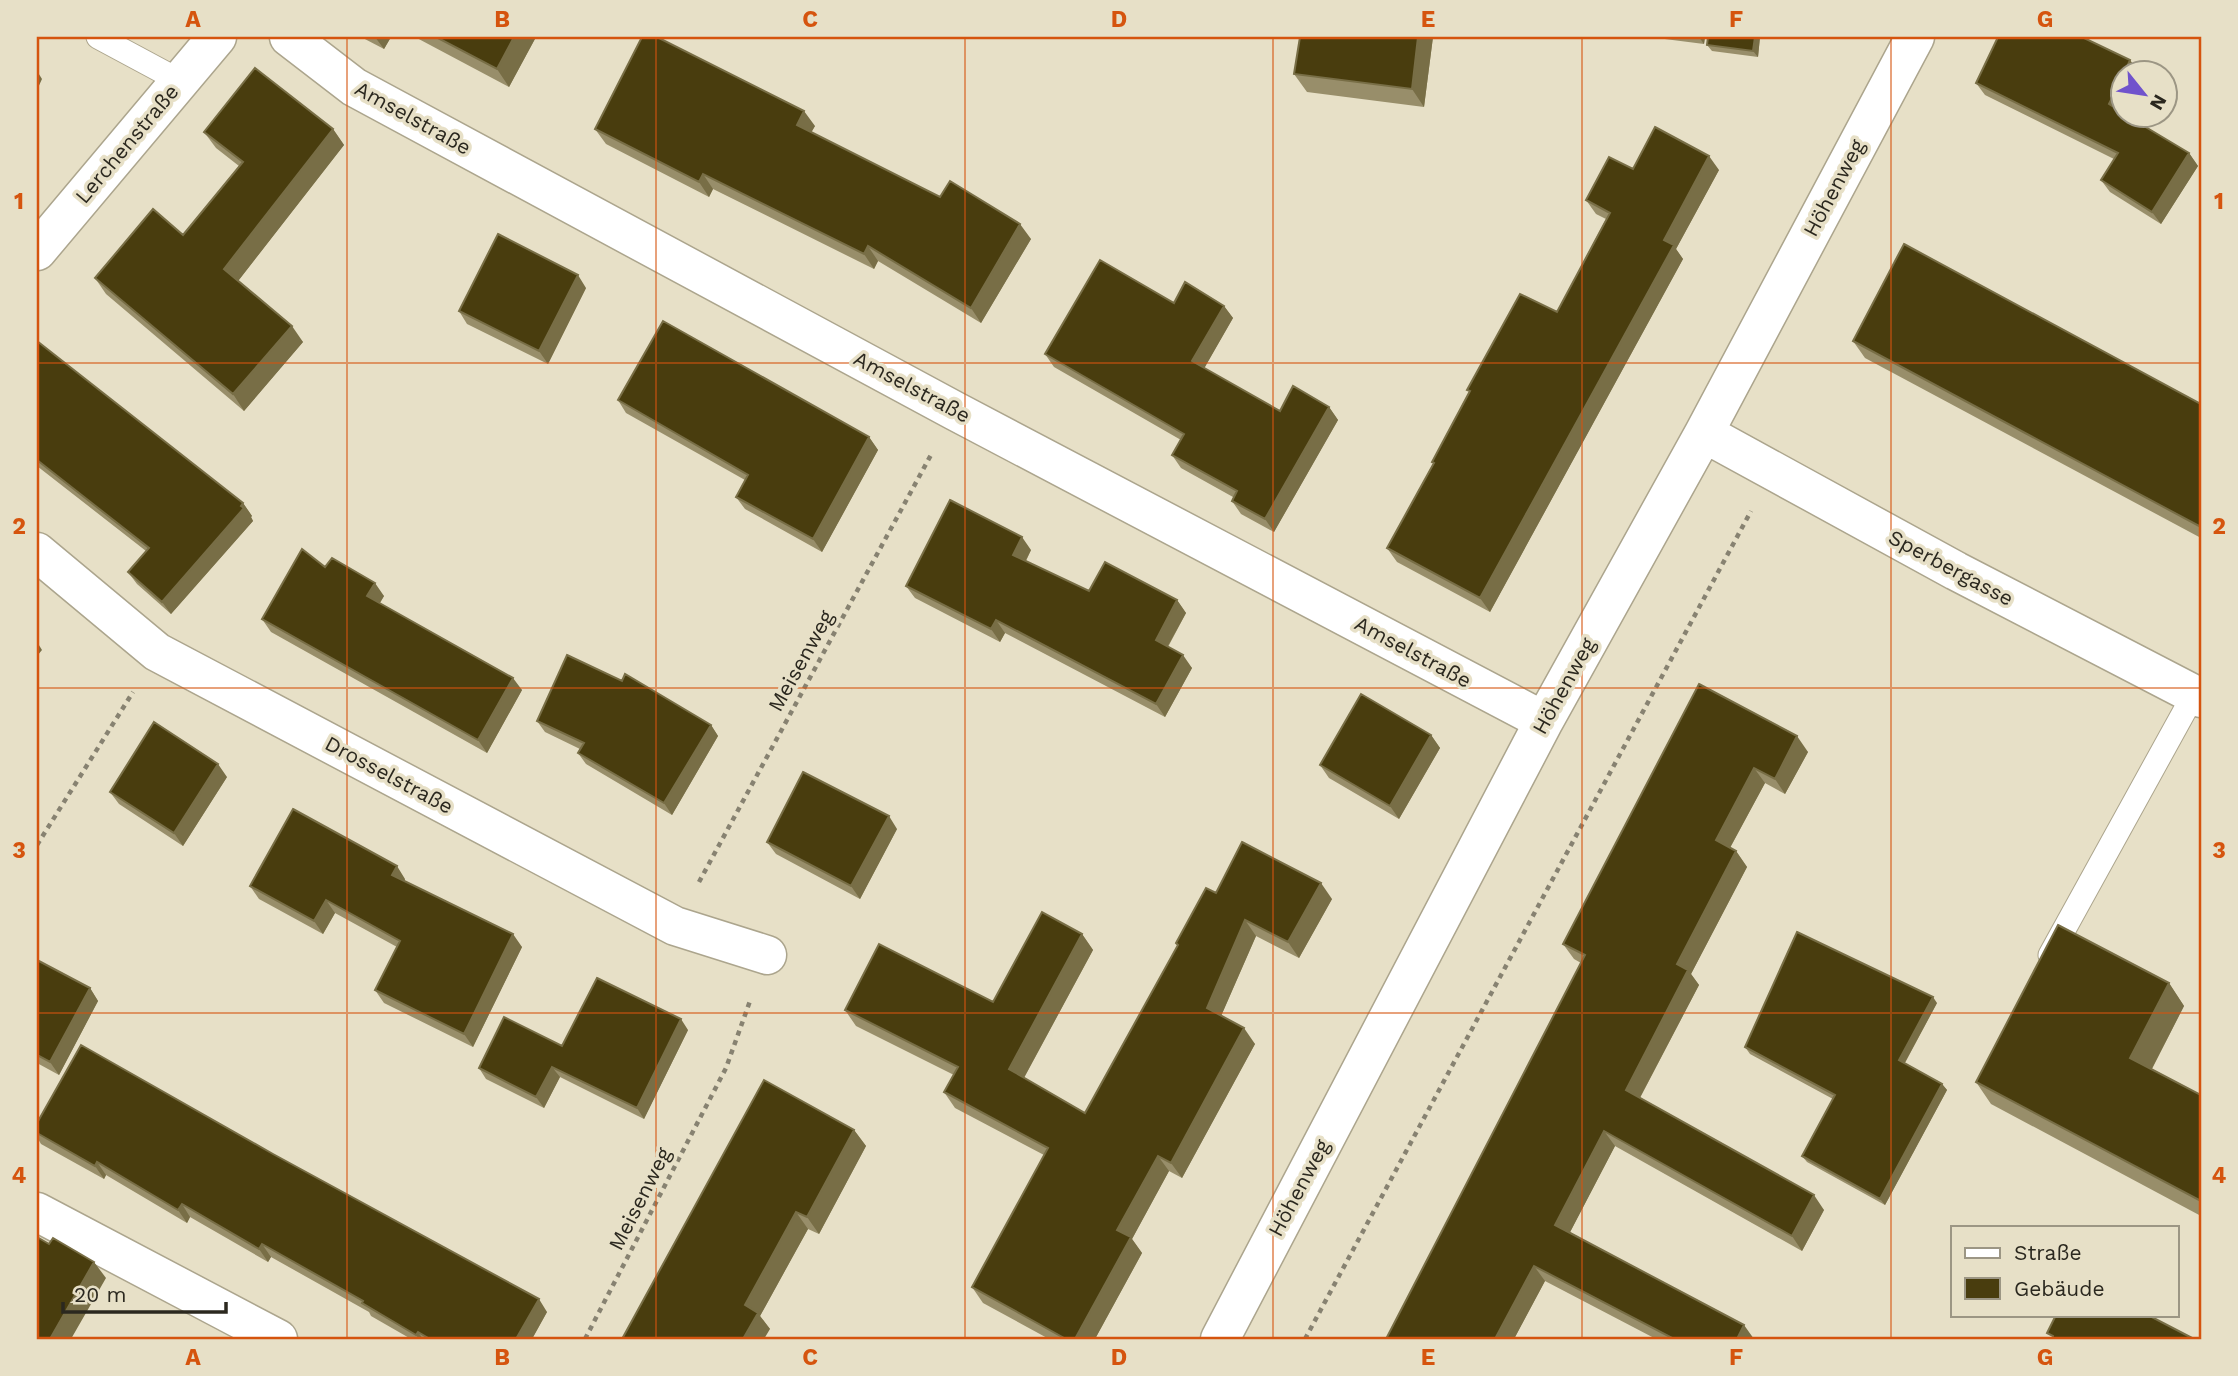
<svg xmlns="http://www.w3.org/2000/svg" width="2238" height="1376" viewBox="0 0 2238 1376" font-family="'Work Sans',sans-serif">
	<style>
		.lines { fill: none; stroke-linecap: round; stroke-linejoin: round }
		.service-casing { stroke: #aca58d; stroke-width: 25 }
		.minor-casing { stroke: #aca58d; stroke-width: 41 }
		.path { stroke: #878271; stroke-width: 4.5; stroke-dasharray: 5 5; stroke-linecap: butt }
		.service { stroke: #fff; stroke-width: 23 }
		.minor { stroke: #fff; stroke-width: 38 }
		.wall { fill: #988e6a }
		.shaded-wall { fill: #786e46 }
		.building { fill: #493d0e; stroke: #786e46; stroke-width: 2 }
		.grid { fill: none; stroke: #d5540e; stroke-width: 2; stroke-opacity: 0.55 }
		.labels { text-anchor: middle; stroke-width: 7; stroke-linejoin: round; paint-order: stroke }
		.street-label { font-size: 21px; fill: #2b281f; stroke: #e7e0c7 }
		.neatline { fill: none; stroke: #d5540e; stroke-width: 2.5 }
		.grid-label { font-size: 23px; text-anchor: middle; font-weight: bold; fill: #d5540e }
	</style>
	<rect width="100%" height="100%" fill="#e7e0c7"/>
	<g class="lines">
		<defs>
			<path id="service" d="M98,37L180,81
				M2050,955L2194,694"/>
			<path id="minor" d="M289,37L354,87L955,411L1544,721
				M37,251L217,37
				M1704,433L1956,571L2201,698
				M37,552L157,652L675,926L767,955
				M37,1212L278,1339
				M1220,1339L1544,721L1704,433L1915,37"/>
		</defs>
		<use href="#service" class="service-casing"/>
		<use href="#minor" class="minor-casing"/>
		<path class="path" d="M37,845L133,692
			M699,882L932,453
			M585,1339L726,1068L750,1001
			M1305,1339L1751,511"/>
		<use href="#service" class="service"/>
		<use href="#minor" class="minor"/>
	</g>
	<path class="wall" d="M361,37H391L384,49Z
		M415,37H536L509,87Z
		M1433,37L1424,107L1307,92L1294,74Z
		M1649,37H1705L1704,44Z
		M1760,37L1758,57L1712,51L1707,45Z
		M2130,60L2139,73L2123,74V107L2120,111L2189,153L2198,166L2161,224L2110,192L2101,180L2114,159L1985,95L1976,83Z
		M815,126L811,132L940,197L1031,239L981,323L878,261L874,269L713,189L709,197L606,144L595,129Z
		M333,129L344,145L238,281L303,342L244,411L106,294L95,278L183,235L239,166L216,148L204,132Z
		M1633,169L1719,170L1676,249L1683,259L1490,612L1397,562L1387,548L1433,464L1432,462L1469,392L1467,390L1557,312L1606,219L1596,214L1586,200Z
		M586,288L548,364L467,324L459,311Z
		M1174,303L1224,306L1233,318L1204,368L1280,411L1329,407L1338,420L1274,532L1241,514L1232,501L1233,497L1181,468L1172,455L1181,440L1054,367L1045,354Z
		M37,341L243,503L252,516L251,517L253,521L171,614L137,584L128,572L146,551L37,466Z
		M1853,341L2201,404V538L1865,358Z
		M618,400L869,437L878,450L822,552L745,509L736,497L745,480L626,413Z
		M1031,550L1026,561L1089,591L1177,600L1186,613L1168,647L1192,668L1165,717L1005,633L1000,642L915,598L906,586Z
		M325,567L384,596L380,603L522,690L487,753L271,632L262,619Z
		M622,681L711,725L718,736L672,815L586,764L578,753L580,749L545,732L537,721Z
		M1699,684L1808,752L1785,794L1765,783L1730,848L1736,851L1747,867L1691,974L1699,985L1640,1098L1824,1210L1802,1251L1615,1146L1570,1232L1754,1339H1656L1545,1281L1514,1339H1386L1581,963L1574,959L1563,944Z
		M1431,735L1440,748L1399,819L1329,778L1320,765Z
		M227,777L183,846L119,804L110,792Z
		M897,829L860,899L776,854L767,842Z
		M405,879V881L522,947L473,1047L384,1003L375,990L397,947L335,913L323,934L259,899L250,886Z
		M1216,893L1332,899L1299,958L1256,936L1221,1016L1255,1044L1182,1178L1169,1171L1132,1239L1142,1253L1095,1339H1049L983,1303L972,1287L1044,1155L955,1108L944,1092L954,1075L856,1026L845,1010L993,1002L1082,934L1093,950L1024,1078L1085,1113L1178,946L1176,943Z
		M37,960L90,988L98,1001L59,1075L37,1063Z
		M2169,983L2184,1006L2152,1069L2201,1095V1216L1991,1104L1976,1082Z
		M1937,1003L1905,1063L1942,1084L1947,1090L1885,1205L1807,1162L1802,1156L1833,1099L1750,1054L1745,1047Z
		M688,1030L644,1119L560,1077L544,1108L486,1079L479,1068L562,1046Z
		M37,1123L547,1312L532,1339H411L371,1316L369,1312L271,1257L268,1262L190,1217L187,1223L106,1175L104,1179L41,1144L37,1137Z
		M854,1130L866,1146L819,1234L808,1229L760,1316L770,1329L622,1339Z"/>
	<path class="shaded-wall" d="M375,37H391L384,49Z
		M514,37H536L509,87L497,69Z
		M1418,37H1433L1424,107L1412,89Z
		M1699,37H1705L1704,44Z
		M1755,37H1760L1758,57L1753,51Z
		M2130,60L2139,73V74H2124Z
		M37,71L42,79L37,90Z
		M2123,76V107L2118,117L2109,104Z
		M804,111L815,126L807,140L797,125Z
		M333,129L344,145L235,285L224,269Z
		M2189,153L2198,166L2161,224L2152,212Z
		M1709,156L1719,170L1676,249L1683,259L1490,612L1480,598L1664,240Z
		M703,174L713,189L709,197L699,182Z
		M1020,224L1031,239L981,323L971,308Z
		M868,246L878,261L874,269L864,254Z
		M578,275L586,288L548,364L539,351Z
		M1224,306L1233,318L1201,374L1192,361Z
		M292,326L303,342L244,411L233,394Z
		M1329,407L1338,420L1274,532L1265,519Z
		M869,437L878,450L822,552L813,539Z
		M243,503L252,516L251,517L253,521L171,614L162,602Z
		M1022,537L1031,550L1022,568L1013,555Z
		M375,583L384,596L376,609L367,596Z
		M1177,600L1186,613L1164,653L1156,640Z
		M996,620L1005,633L1000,642L991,629Z
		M37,642L42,650L37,656Z
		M1183,655L1192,668L1165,717L1156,704Z
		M513,678L522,690L487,753L478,740Z
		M711,725L718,736L672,815L664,803Z
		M1431,735L1440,748L1399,819L1390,806Z
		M1797,736L1808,752L1785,794L1775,779Z
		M218,764L227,777L183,846L174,833Z
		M1754,768L1765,783L1726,855L1716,840Z
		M889,816L897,829L860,899L851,886Z
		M1736,851L1747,867L1691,974L1699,985L1636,1105L1626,1090L1677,964Z
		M397,866L405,879L401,887L392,875Z
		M1321,883L1332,899L1299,958L1288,942Z
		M326,900L335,913L323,934L314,921Z
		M1245,920L1256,936L1218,1023L1207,1008Z
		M513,934L522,947L473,1047L464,1034Z
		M1082,934L1093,950L1020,1085L1009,1069Z
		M2169,983L2184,1006L2146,1080L2130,1058Z
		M90,988L98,1001L59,1075L50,1062Z
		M1933,997L1937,1003L1903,1066L1899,1060Z
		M681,1019L688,1030L644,1119L637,1108Z
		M1244,1028L1255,1044L1182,1178L1171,1163Z
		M552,1067L560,1077L544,1108L536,1097Z
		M1942,1084L1947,1090L1885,1205L1880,1199Z
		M854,1130L866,1146L819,1234L807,1217Z
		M1604,1131L1615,1146L1566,1240L1555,1225Z
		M1158,1156L1169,1171L1132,1239L1142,1253L1095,1339H1075L1117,1230Z
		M97,1162L106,1175L104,1179L95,1166Z
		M1814,1195L1824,1210L1802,1251L1792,1236Z
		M182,1204L190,1217L187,1223L178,1210Z
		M796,1212L808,1229L760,1316L770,1329L764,1339H743L745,1305Z
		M262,1244L271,1257L268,1262L259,1249Z
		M94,1262L106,1278L71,1339H50Z
		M1534,1266L1545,1281L1514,1339H1495Z
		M539,1299L547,1312L532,1339H516Z
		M1744,1325L1754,1339H1737Z
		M418,1332L423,1339H419L416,1335Z"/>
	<path class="building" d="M436,37H514L497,69Z
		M642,37H657L804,111L797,125L940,197L950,181L1020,224L971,308L868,246L864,254L703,174L699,182L595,129Z
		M1300,37H1418L1412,89L1294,74Z
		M1708,37H1755L1753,51L1707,45Z
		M1998,37H2082L2130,60L2124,74H2123V76L2109,104L2123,113V116H2127L2189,153L2152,212L2101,180L2118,153L1976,83Z
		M255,68L333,129L224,269L292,326L233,394L95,278L153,209L183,235L243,162L204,132Z
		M1655,127L1709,156L1664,240L1674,245L1480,598L1387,548L1434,463L1432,462L1470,391L1467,390L1520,294L1557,312L1610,213L1586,200L1609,157L1633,169Z
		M498,234L578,275L539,351L459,311Z
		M1904,244L2201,404V527L1853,341Z
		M1100,260L1174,303L1185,282L1224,306L1192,361L1280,411L1293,386L1329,407L1265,519L1232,501L1237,491L1172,455L1184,434L1045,354Z
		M663,321L869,437L813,539L736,497L748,475L618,400Z
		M37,341L243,503L241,506L244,508L162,602L128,572L149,548L37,460Z
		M950,500L1022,537L1013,555L1089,591L1105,562L1177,600L1156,640L1183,655L1156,704L996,620L991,629L906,586Z
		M302,549L325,567L332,558L375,583L367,596L513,678L478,740L262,619Z
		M567,655L622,681L625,674L711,725L664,803L578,753L584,743L537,721Z
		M1699,684L1797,736L1775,779L1754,768L1716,840L1736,851L1677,964L1688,970L1626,1090L1814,1195L1792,1236L1604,1131L1555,1225L1744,1325L1737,1339H1674L1534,1266L1495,1339H1386L1585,955L1563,944Z
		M1361,694L1431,735L1390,806L1320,765Z
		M154,722L218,764L174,833L110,792Z
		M803,772L889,816L851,886L767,842Z
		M293,809L397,866L392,875L513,934L464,1034L375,990L400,941L326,900L314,921L250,886Z
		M1242,842L1321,883L1288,942L1245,920L1207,1008L1244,1028L1171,1163L1158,1156L1117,1230L1131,1237L1075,1339H1066L972,1287L1048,1148L944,1092L958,1067L845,1010L879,944L993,1002L1042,912L1082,934L1009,1069L1085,1113L1178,945L1176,943L1206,888L1216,893Z
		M2058,925L2169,983L2130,1058L2201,1095V1201L1976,1082Z
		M1797,932L1933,997L1899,1060L1942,1084L1880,1199L1802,1156L1835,1095L1745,1047Z
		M37,960L90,988L50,1062L37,1055Z
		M597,978L681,1019L637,1108L552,1067L536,1097L479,1068L504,1017L562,1046Z
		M81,1045L273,1154L539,1299L516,1339H430L418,1332L416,1335L362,1303L363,1301L262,1244L259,1249L182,1204L178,1210L97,1162L95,1166L37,1133V1123Z
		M764,1080L854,1130L807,1217L796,1212L745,1305L758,1313L743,1339H622Z
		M37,1237L49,1244L53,1238L94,1262L50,1339H37Z
		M2056,1315H2148L2194,1339H2052L2053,1336L2047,1333Z"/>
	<path class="grid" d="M347,37V1339M656,37V1339M965,37V1339M1273,37V1339M1582,37V1339M1891,37V1339M37,363H2201M37,688H2201M37,1013H2201"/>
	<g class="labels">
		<g class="street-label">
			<text transform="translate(413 118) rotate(29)" y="7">Amselstraße</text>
			<text transform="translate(127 144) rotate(-50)" y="7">Lerchenstraße</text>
			<text transform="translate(1834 188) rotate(-62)" y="7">Höhenweg</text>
			<text transform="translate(912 387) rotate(28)" y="7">Amselstraße</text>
			<text transform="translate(1951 568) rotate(28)" y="7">Sperbergasse</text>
			<text transform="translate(1413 652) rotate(28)" y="7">Amselstraße</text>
			<text transform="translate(801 661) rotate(-61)" y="7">Meisenweg</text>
			<text transform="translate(1564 686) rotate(-61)" y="7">Höhenweg</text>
			<text transform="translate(389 775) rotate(28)" y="7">Drosselstraße</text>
			<text transform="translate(1299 1188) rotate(-62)" y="7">Höhenweg</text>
			<text transform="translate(640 1199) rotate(-63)" y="7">Meisenweg</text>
		</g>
	</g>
	<rect width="2238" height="1376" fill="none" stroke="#e7e0c7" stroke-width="77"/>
	<rect x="1951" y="1226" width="228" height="91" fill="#e7e0c7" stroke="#9c9684" stroke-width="2"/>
	<rect x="1965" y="1248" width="35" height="10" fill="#ffffff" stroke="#9c9684" stroke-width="2"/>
	<text x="2014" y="1260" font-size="21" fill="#2b281f">Straße</text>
	<rect x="1965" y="1278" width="35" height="21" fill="#493d0e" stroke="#9c9684" stroke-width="2"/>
	<text x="2014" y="1296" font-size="21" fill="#2b281f">Gebäude</text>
	<g transform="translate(2144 94) rotate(120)"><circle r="33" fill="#e7e0c7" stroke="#9c9684" stroke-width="2"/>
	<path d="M0-5L12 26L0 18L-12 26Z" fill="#7053cc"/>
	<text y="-10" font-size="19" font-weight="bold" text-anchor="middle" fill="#2b281f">N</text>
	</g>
	<path d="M63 1302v10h163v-10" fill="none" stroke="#2b281f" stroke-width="3.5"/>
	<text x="74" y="1302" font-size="21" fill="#2b281f" stroke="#e7e0c7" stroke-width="5" paint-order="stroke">20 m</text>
	<rect x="38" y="38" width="2162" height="1300" class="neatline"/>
	<g class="grid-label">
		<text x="193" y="27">A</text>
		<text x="502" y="27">B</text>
		<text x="810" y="27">C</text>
		<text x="1119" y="27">D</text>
		<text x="1428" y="27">E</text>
		<text x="1736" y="27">F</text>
		<text x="2045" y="27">G</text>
		<text x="19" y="209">1</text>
		<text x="2219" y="209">1</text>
		<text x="19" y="534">2</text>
		<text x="2219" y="534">2</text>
		<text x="19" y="858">3</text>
		<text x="2219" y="858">3</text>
		<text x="19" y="1183">4</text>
		<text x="2219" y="1183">4</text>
		<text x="193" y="1365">A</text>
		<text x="502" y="1365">B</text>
		<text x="810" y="1365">C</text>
		<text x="1119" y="1365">D</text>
		<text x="1428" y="1365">E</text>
		<text x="1736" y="1365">F</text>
		<text x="2045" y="1365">G</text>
	</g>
</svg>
